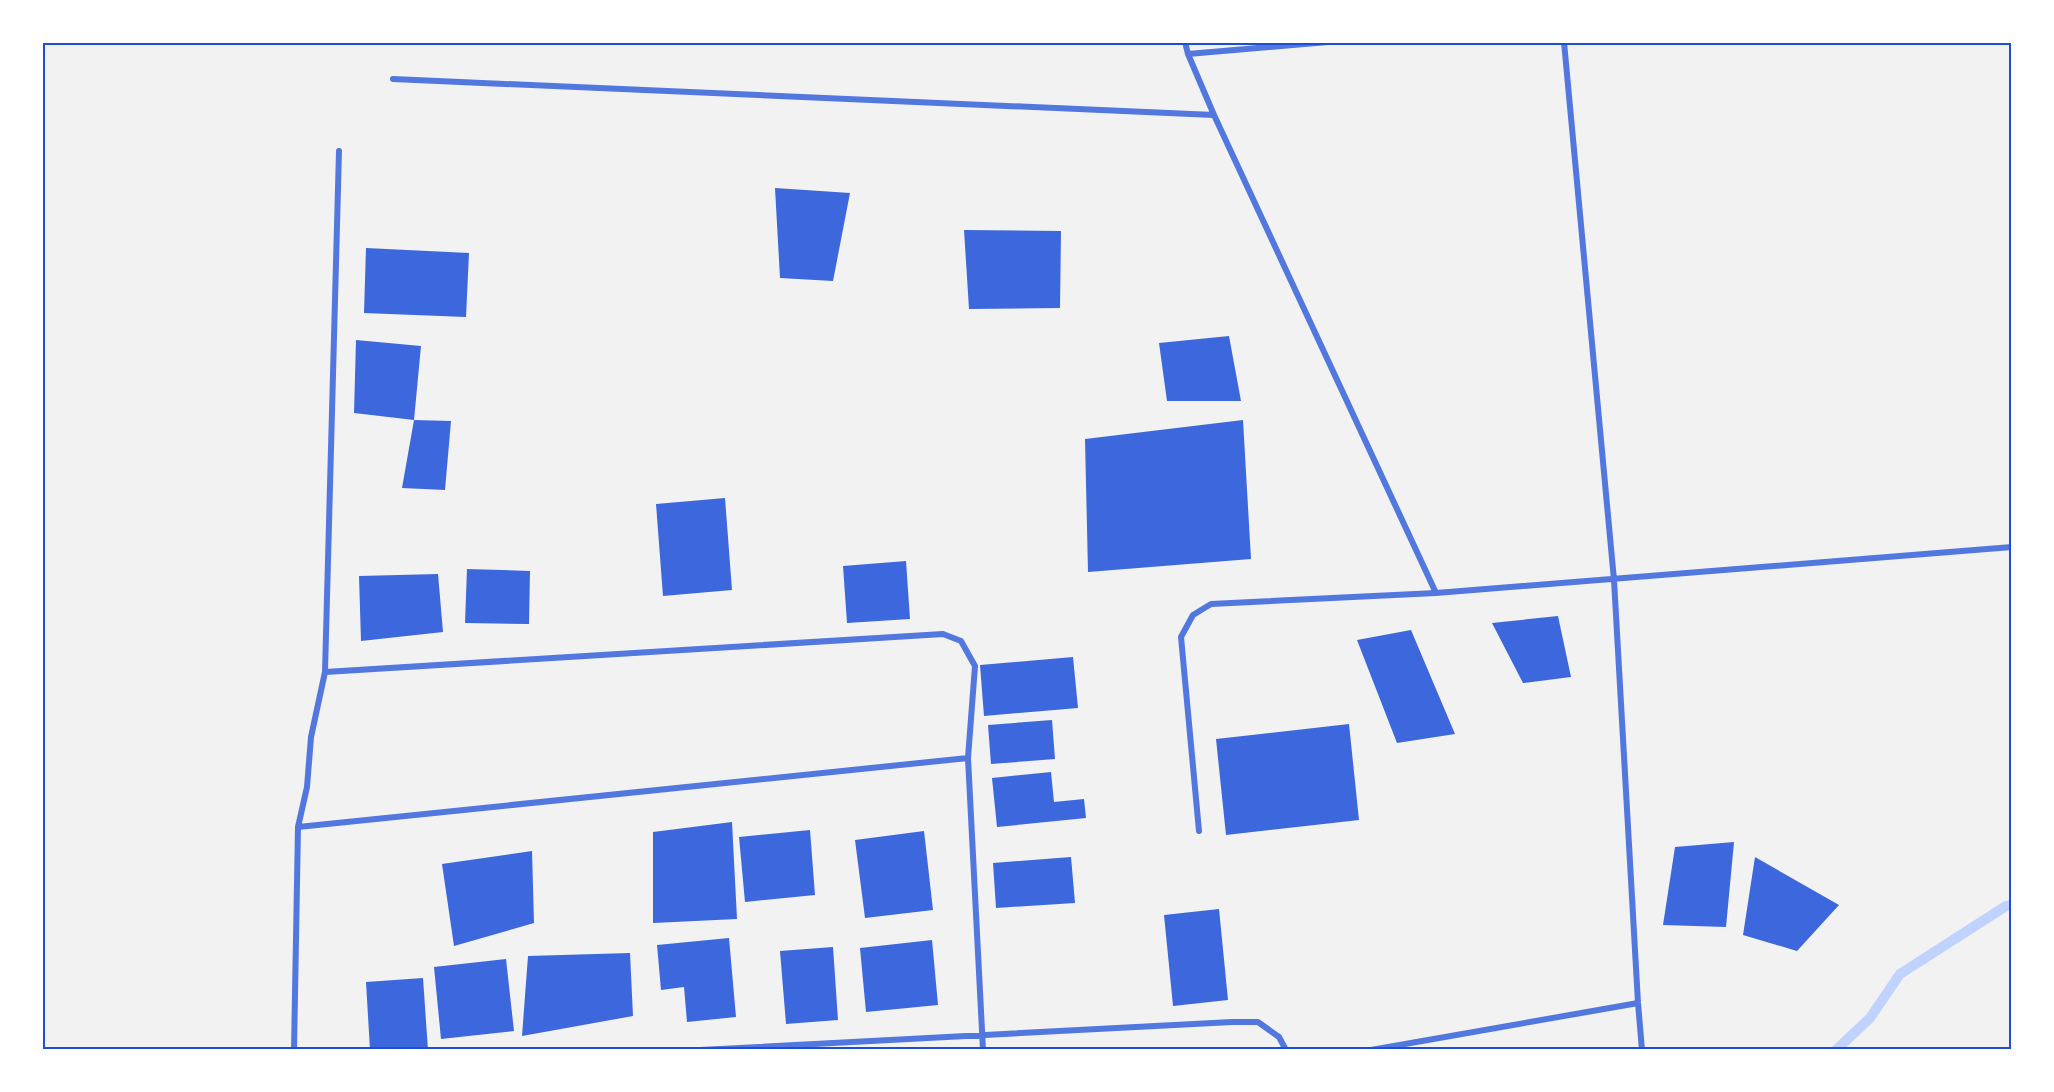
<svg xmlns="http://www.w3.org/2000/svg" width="2054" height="1092" viewBox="0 0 2054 1092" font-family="'Noto Sans',sans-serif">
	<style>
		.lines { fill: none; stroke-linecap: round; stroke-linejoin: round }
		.stream { stroke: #bfd3fe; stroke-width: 10 }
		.building { fill: #3d67dc }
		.minor { stroke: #5277de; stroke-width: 6 }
		.neatline { fill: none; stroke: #1d4ed8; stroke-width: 2 }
	</style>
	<rect width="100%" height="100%" fill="#f2f2f2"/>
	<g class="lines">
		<path class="stream" d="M1836,1050L1870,1018L1900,974L2006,906L2012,905"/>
	</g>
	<path class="building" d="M775,188L850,193L833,281L780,278Z
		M964,230L1061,231L1060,308L969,309Z
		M366,248L469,253L466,317L364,313Z
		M1229,336L1241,401H1167L1159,343Z
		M356,340L421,346L414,420L354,413Z
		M414,420L451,421L445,490L402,488Z
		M1243,420L1251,559L1088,572L1085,439Z
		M725,498L732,590L663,596L656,504Z
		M906,561L910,619L847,623L843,566Z
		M467,569L530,571L529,624L465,623Z
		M438,574L443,632L361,641L359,576Z
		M1558,616L1571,677L1523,683L1492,623Z
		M1411,630L1455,734L1397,743L1357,640Z
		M1073,657L1078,708L984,716L980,665Z
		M1052,720L1055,759L991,764L988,725Z
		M1349,724L1359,820L1226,835L1216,739Z
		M1051,772L1054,802L1084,799L1086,818L997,827L992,778Z
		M732,822L737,919L653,923V832Z
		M810,830L815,895L745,902L739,837Z
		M924,831L933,910L865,918L855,840Z
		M1734,842L1726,927L1663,925L1675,847Z
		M532,851L534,923L454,946L442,864Z
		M1071,857L1075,903L996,908L993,863Z
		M1755,857L1839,905L1797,951L1743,935Z
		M1219,909L1228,1000L1173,1006L1164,915Z
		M729,938L736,1017L687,1022L684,987L661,990L657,945Z
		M932,940L938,1005L866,1012L860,948Z
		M833,947L838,1020L786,1024L780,951Z
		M630,953L633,1016L522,1036L528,956Z
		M506,959L514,1031L441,1039L434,967Z
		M423,978L428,1050H370L366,982Z"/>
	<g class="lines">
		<path class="minor" d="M1185,42L1188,54L1214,115L1436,593
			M1564,42L1614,580L1638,1003L1642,1050
			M1188,54L1328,42
			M393,79L1214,115
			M325,672L943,634L961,641L975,666L968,758L983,1050
			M298,827L968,758
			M1199,831L1181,637L1193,615L1211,604L1436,593L2012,547
			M294,1050L298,827L307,787L311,737L325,672L339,151
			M700,1050L1232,1022H1258L1279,1037L1286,1050
			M1371,1050L1638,1003"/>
	</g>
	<rect width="2054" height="1092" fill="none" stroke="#ffffff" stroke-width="87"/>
	<rect x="44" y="44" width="1966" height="1004" class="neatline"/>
</svg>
